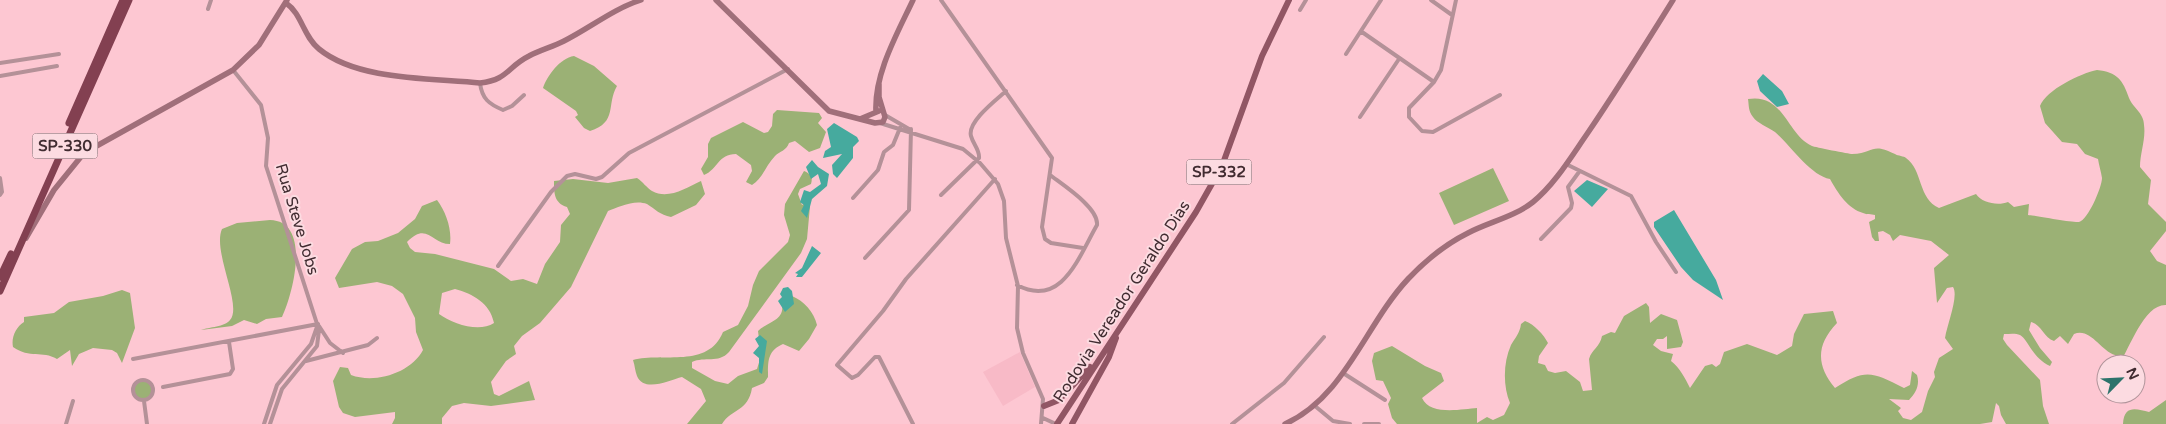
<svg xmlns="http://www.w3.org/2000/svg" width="2166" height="424" viewBox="0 0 2166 424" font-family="'Varela Round',sans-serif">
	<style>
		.built { fill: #f8bac7 }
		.green { fill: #9bb175; fill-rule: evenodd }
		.water { fill: #46aa9e }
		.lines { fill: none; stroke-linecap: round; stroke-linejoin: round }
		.street { stroke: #b49198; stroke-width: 4 }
		.secondary { stroke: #a06f7a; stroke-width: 5.5 }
		.primary { stroke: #915664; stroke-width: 6 }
		.highway { stroke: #834051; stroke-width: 7 }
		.labels { text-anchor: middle; stroke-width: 4; stroke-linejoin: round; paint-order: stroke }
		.shield { fill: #fcdbe1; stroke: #796066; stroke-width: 1 }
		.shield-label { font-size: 15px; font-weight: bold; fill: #412c31 }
		.street-label { font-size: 16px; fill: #412c31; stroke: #fcdbe1 }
	</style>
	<rect width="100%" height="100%" fill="#fdc7d2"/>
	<path class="built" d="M1020,352L1035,387L1003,406L983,372Z"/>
	<path class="green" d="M574,56L594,66L617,86C606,105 618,122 590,131L584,128L575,117L578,115L576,111L543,88C547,76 560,58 574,56Z
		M2097,70C2117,72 2123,80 2129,98C2133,108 2144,113 2144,125C2146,139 2140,153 2140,167L2151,180L2148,204L2166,222V231L2150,251L2157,261L2166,265V305C2144,304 2130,348 2119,364H2117L2115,355C2101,351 2090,327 2074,334L2068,344L2060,336L2054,341C2044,338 2041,324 2031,322L2029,330L2040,348L2052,362L2050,366C2032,358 2028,339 2020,335C2016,333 2009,334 2004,334L2003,339L2007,345L2040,380L2043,406L2049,424H2006L2001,415L1999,406L1996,403L1992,422L1980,424H1397L1392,418L1388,404L1391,398L1383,381L1376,380L1372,361L1374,353L1392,346L1425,366L1441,373L1444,381L1422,398C1430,416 1462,409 1477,408V423L1487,417L1493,420L1504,415L1510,403C1503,386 1503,363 1511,345C1515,338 1520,333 1521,324L1525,321C1534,324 1544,335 1548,343L1539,356L1538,363L1545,365L1548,371L1555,373L1566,371L1580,382L1583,391L1592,390L1589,359C1592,349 1600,347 1602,336L1611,332L1615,333L1624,316L1646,303L1649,307L1650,323L1661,314L1677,320L1683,342L1681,347L1667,349V336L1663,339H1657L1653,345L1661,351L1673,354L1671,361C1680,368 1685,378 1690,388L1705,366L1712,364L1716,367L1720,364L1724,352L1747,344L1777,355L1792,346L1794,334L1804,314L1833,311L1837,323C1815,346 1817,366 1835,388C1866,368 1872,372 1904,388L1910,385L1912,371L1917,375C1920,385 1916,393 1909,400L1889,399L1901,408L1898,411L1903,418L1911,420L1922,412L1928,391L1935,377L1934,372L1939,358L1953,349L1945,338C1947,325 1959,296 1953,287L1947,288L1937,303L1934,268L1949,255L1931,241L1900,235L1893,241L1890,235L1883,231L1878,232L1879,241H1875L1872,237L1869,222L1875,219V215C1871,214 1867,215 1863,213C1848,209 1837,192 1830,179C1811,176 1790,145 1775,132C1768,127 1757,123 1753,117C1748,111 1749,105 1748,99C1784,93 1787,135 1812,146C1814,147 1850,154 1852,154C1875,153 1871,142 1895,154C1898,156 1904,156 1906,158C1923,170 1918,199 1939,208L1976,194C1982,203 1998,206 2008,202L2014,207L2029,204L2028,215C2037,216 2074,223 2079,222C2088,220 2102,187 2102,178C2101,172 2099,165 2098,159L2085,154L2077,144L2062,142L2045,123L2040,106C2046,90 2081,73 2097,70Z
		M777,110L819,113L822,118L818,123L826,132L820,148L809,152L795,141L789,143C786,151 780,151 775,156C766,165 763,178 752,185L746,182L752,171L751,165L736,154C718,154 718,169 704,175L701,169L708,157V144L711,138L743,122L764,133L768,132L772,126L773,114Z
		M1493,168L1509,201L1454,225L1439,193Z
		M804,171C811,174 813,177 811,184L800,189L798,194L802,205L807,202L810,206L807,239L801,253L729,352C718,364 705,356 692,362V368L715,381L728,384L738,376L757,369L761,356L758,331C767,322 785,321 782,304L792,296C804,301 814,312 817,325L809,339L799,351L783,344C767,351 768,362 768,377L764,383L752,388C748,412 732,408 722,424H687L706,401L701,389L682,377C670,380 644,393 637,376C635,371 635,366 633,360C663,352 708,369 723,332L738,325L748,306L753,285L759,271L788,242L790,235L784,215L785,204Z
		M637,178C643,182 647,188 652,191C668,200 686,188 701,181L705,194L696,205L671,217C660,215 655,209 647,204C635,199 618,207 608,211L571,287L540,323L522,336L514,346L516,354L506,361L491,382L494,394L499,396L529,381L535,400L491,406L464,403L452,406L442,418V424H392L395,418V412L355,417L343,413L339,407L333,381L340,367L348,368L351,375C375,384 411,373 423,350L416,332L415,318L403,294L392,286L377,282L339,288L335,278L352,249L365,242L378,241L398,233L415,219L422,206L437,200C446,212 452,229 450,244C432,244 427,221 407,242L410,248L415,252L435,254L494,269L511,281L523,279L537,284L545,264L560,242L561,225L570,214L567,207C554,203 554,193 554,181L573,179L608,183ZM455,289C473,294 490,303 494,323C479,333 453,324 439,314L442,293Z
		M270,220C312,221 293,294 282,317L266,319L257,324L244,320L232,326L201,330C209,327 225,327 230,320C243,306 212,251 222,229L237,223Z
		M122,290L130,293L135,328L122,363L117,353L112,350L93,348L79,354L72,366L70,350L57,359C42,350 30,359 13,347C11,337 16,327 24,322V317L54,313L69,302L103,296Z
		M134 390a9 9 0 1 1 18 0a9 9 0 1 1-18 0Z
		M2166,400V424H2123C2124,404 2137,409 2149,412Z"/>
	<path class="water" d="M1763,74L1782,91L1789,104L1777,107L1760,91L1757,81Z
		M834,123L857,137L859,141L853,147V158L837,178L833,174L832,165L842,154L823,158L825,151L831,147L827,129Z
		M812,160L818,167L829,174L827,186L812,199L807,218L801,211L804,205L800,202L804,190L810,192L821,184L818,174L811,179L806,167Z
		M1587,180L1608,189L1592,207L1574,191Z
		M1674,210L1716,280L1723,300L1693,280L1681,267L1654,227V222Z
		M812,246L821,253L802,277H796L798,274L795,273L802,268Z
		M788,287L792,291L794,304L785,312L778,301L782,297L780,294L783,288Z
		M760,335L767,341L762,374L759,372V358L753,353L759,346L755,339Z"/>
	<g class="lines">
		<path class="street" d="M941,0L1052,158L1042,227L1045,239L1051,243L1083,248
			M1431,0L1452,15
			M1456,0L1441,70L1434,82L1409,108V117L1422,131L1433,132L1500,95
			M208,9L211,0
			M1300,10L1306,0
			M1362,32L1434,82
			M1346,54L1381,0
			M0,63L59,54
			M233,70L261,105L268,138L266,166L319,330L317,346L282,389L270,424
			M0,76L57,66
			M480,83C482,99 489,104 503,110L512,106L524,95
			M885,115L909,129
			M1360,117L1399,59
			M880,123L963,149L980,163L998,184L1004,201L1006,238L1018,286L1017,328L1023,353L1043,399L1041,424
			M1566,164L1631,196L1656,242L1676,272
			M0,178L2,192L0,195
			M941,195L979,158C980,150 973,144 971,136C967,122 996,100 1006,91
			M853,198L878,170L884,152L893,145L900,128
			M1541,239L1571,208L1572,203L1568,187L1579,172
			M865,258L909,210L911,129
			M498,266L551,192L567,176L575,174L596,179L602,177L629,153L788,69
			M1017,285C1062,309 1079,256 1097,225C1099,208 1063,185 1050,175
			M319,326L330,343L343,353
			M133,359L318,324
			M306,361L368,345L377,338
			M1343,373L1385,400
			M133 390a10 10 0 1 1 20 0a10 10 0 1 1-20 0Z
			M163,387L230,374L233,369L229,342
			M144,401L147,424
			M1315,406L1333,421L1350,424
			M1043,418L1056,424
			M66,424L73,401
			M264,424L277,385L311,344L318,324
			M913,424L879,357H875L858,375L852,378L837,365L883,311L906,279L995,179
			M1232,424L1284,383L1324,337
			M1364,424H1379"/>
		<path class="secondary" d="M716,0L829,111L875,123L883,122L885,117L879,97V84
			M286,3C302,14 303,36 319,49C358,81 432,78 480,83C508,80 507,67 529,56C540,50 552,47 564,41C590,28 613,9 641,0
			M876,112C874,74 897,34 913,0
			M860,119L879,111
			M26,238L54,190L84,153L233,70L259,45L287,0
			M1285,424C1345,397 1365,325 1408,279C1425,261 1446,244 1468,233C1489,222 1514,217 1533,202C1555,184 1571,157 1587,134C1617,90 1645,45 1673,0"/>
		<path class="primary" d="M1044,406L1059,400L1090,367
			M1057,424L1196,212L1222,166L1262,56L1289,0
			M1072,424L1109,357L1116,338"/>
		<path class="highway" d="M69,123L123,0
			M0,277L11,254
			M0,291L129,0"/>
	</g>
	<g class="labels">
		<g class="shield">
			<rect x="32.5" y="133.5" width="65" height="25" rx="4"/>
			<rect x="1186.5" y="159.5" width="65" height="25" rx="4"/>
		</g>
		<g class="shield-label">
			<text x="65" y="151">SP-330</text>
			<text x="1219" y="177">SP-332</text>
		</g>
		<g class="street-label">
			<text transform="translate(298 219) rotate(73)" y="6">Rua Steve Jobs</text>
			<text transform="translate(1121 301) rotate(-57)" y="6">Rodovia Vereador Geraldo Dias</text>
		</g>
	</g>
	<g transform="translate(2121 379) rotate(66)"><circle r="24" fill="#fcdbe1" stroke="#b1959b"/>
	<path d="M0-4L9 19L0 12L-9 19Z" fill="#2c736b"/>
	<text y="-8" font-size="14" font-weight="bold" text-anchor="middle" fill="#412c31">N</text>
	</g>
</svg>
